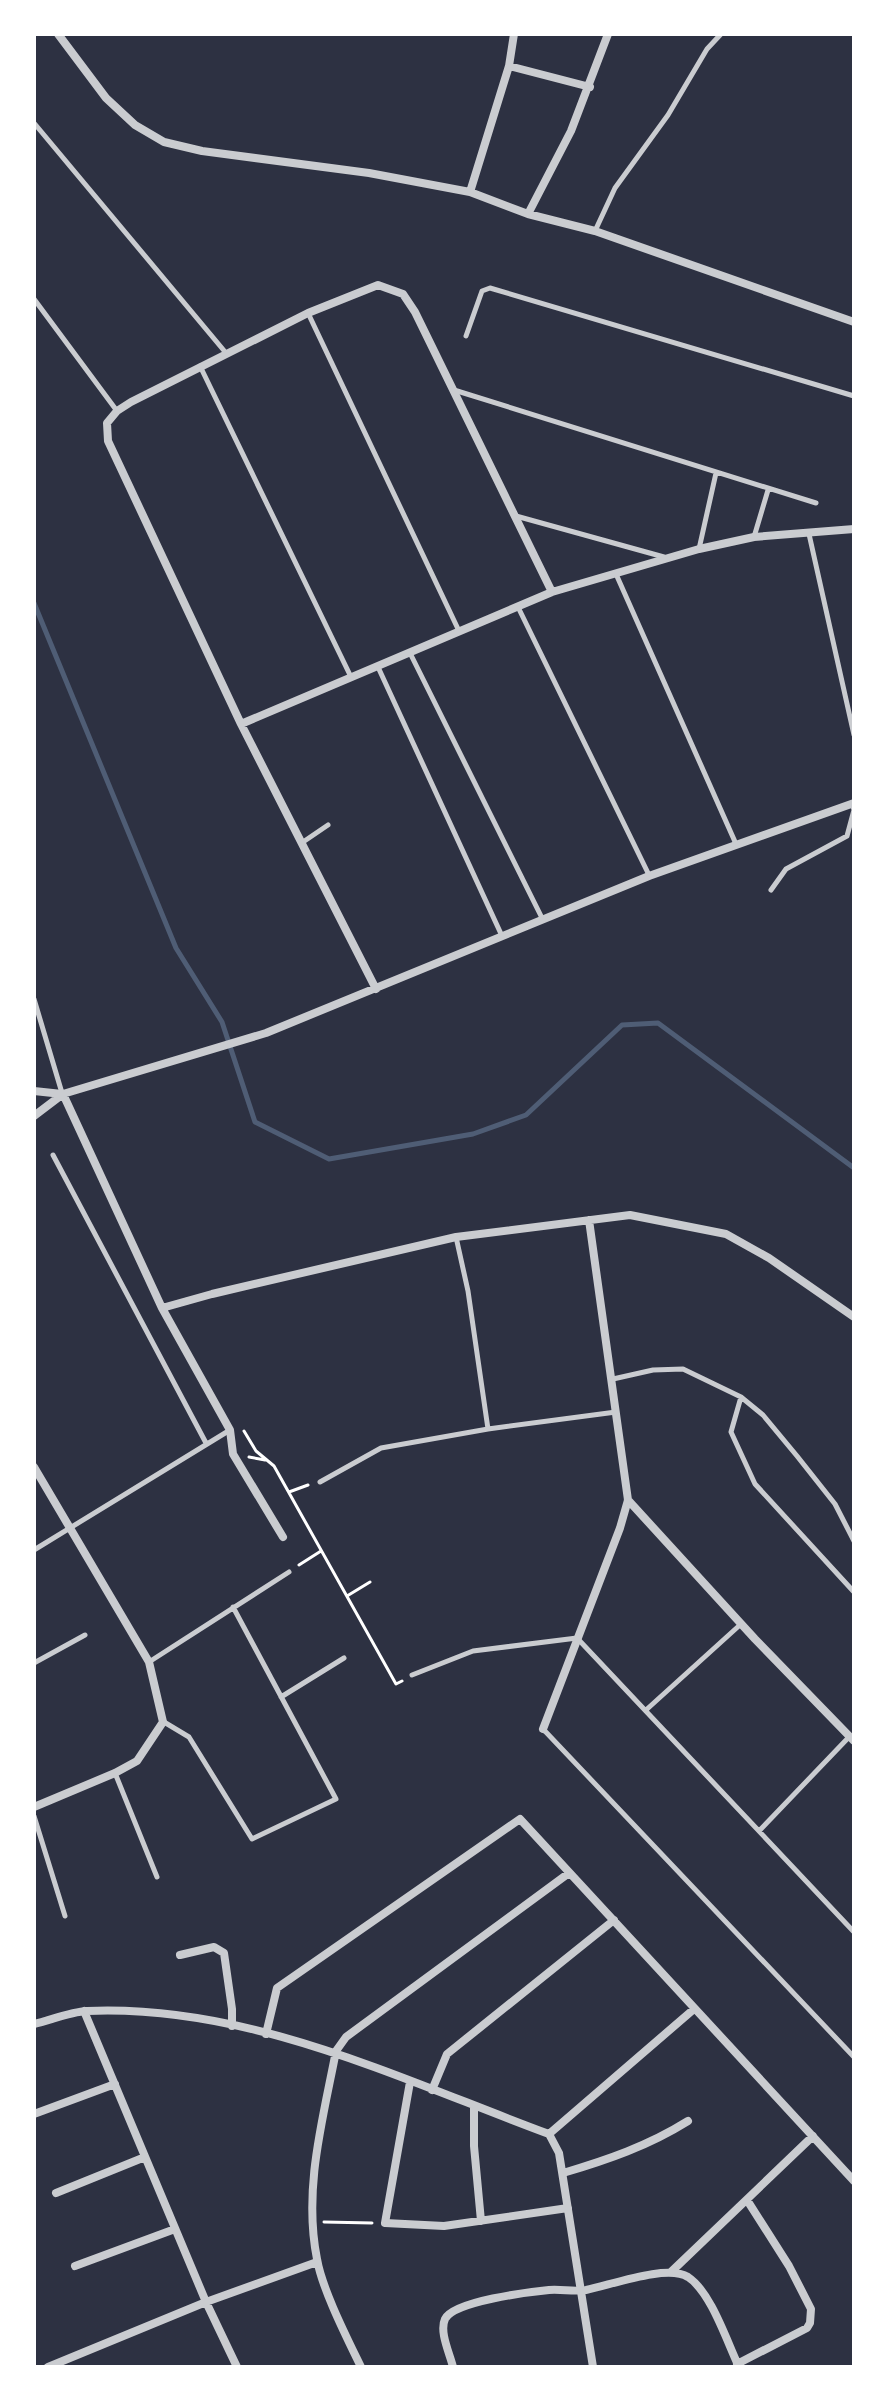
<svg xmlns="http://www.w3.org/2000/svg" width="888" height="2401" viewBox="0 0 888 2401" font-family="'DM Sans',sans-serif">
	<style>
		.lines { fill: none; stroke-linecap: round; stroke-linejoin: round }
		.stream { stroke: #4f5d75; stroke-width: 5 }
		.path { stroke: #fff; stroke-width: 3 }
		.service { stroke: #caccd0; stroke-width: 5 }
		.minor { stroke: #caccd0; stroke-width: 8 }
	</style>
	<rect width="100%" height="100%" fill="#2d3142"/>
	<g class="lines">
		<path class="stream" d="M34,603L176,948L222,1022L255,1122L329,1159L473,1134L526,1115L622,1025L658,1023L854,1168"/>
		<path class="path" d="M244,1431L256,1451L274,1466L396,1684L402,1681
			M249,1457L265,1460
			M289,1492L308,1485
			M299,1565L321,1551
			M347,1596L370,1582
			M324,2222L372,2223"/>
		<path class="service" d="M34,123L226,353
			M595,231L615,188L668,115L707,49L721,34
			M34,299L117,411
			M308,313L459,631
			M466,336L482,291L490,288L854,396
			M200,366L351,677
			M454,390L816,503
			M516,516L664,557
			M809,534L854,735
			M754,537L768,490
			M699,549L716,473
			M616,574L736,844
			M518,607L649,875
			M410,653L543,920
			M378,667L502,936
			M303,842L328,825
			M771,890L786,869L847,836L854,810L852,803
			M34,999L62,1093
			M53,1155L206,1443
			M456,1237L468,1291L488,1429
			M613,1379L653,1370L683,1369L741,1397L763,1415L797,1456L835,1504L854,1541
			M741,1397L731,1432L755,1484L854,1592
			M320,1482L381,1448L488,1429L616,1412
			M34,1550L230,1430
			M149,1662L289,1572
			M34,1663L85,1635
			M412,1675L473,1651L577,1638L854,1932
			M281,1697L344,1658
			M646,1710L741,1624
			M164,1722L189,1737L252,1839L336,1799L233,1607
			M543,1729L854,2057
			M115,1773L157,1877
			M34,1816L65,1916
			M759,1831L849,1737"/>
		<path class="minor" d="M58,34L106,98L135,125L164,142L202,151L369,173L470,192L528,214L595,231L854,322
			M509,66L590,87
			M470,192L509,66L514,34
			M528,214L571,131L608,34
			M241,724L552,592L699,549L754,537L854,529
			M376,989L241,724L108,441L107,423L117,411L131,402L308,313L378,285L403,294L415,312L552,592
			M34,1091L62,1094
			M63,1094L162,1308L230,1430L233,1454L283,1537
			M34,1116L63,1094L266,1033L649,876L854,803
			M162,1308L212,1294L456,1237L630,1215L726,1234L769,1258L854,1317
			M34,1467L149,1662L163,1722L137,1761L115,1773L34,1807
			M628,1500L755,1639L854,1741
			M543,1729L620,1528L628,1500L589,1220
			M180,1955L214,1947L224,1953L232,2009V2026
			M84,2011L206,2302L237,2367
			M34,2024C51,2020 70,2012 87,2011C249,2004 400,2079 549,2134L559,2153L593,2367
			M266,2034L277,1988L520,1819L854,2181
			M410,2082L385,2223L444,2226L568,2208
			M432,2090L447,2054L614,1920
			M474,2106V2146L481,2221
			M34,2114L115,2084
			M549,2134L694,2009
			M563,2173C607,2160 648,2146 688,2121
			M56,2193L145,2157
			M75,2266L175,2229
			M672,2271L813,2136
			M737,2364L807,2328L810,2323L811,2309L789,2266L747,2200
			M48,2367L206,2302L317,2262
			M361,2367C347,2338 322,2289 317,2259C303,2189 323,2119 336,2051L346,2037L569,1873
			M453,2367C450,2354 439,2332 445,2319C454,2301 529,2292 549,2290C562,2289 574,2292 586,2290C611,2285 667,2264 688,2277C711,2292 727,2342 739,2367"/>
	</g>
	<rect width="888" height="2401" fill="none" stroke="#ffffff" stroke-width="72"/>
</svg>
